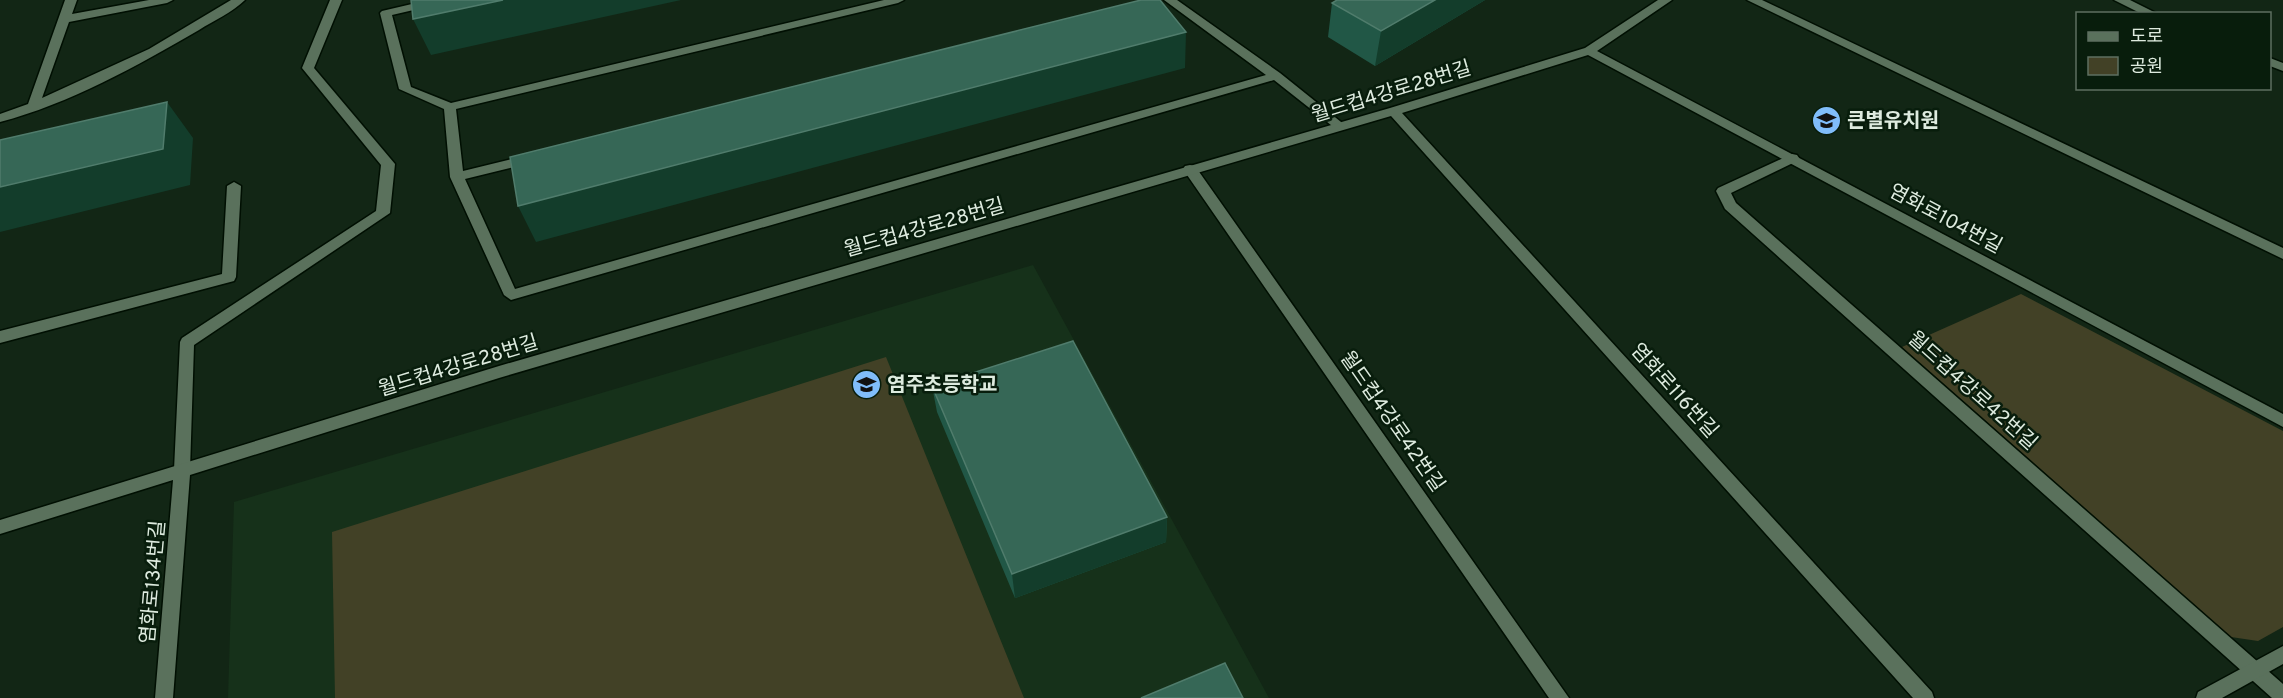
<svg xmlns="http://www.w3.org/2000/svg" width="2283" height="698" viewBox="0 0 2283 698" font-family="Overpass,'Noto Sans KR',sans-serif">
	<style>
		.built { fill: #16311a }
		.green { fill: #424126 }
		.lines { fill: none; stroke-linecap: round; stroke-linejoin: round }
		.service-casing { stroke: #000f02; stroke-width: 3 }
		.minor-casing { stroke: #000f02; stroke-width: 3 }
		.tertiary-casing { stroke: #000f02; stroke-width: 3 }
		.service { fill: #5a715c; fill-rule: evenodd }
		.minor { fill: #5a715c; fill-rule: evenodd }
		.tertiary { fill: #5a715c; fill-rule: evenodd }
		.wall { fill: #215746 }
		.shaded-wall { fill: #133d2b }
		.building { fill: #366756; stroke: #507c6c; stroke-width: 1.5 }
		.labels { text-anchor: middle; stroke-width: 5; stroke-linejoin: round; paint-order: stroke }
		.street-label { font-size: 20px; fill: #deebdf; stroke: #081d0c }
		.poi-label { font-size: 20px; font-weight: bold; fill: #deebdf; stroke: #081d0c; text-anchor: start }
	</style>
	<rect width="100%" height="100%" fill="#122615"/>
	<path class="built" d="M1033,265L1269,698H228L234,502Z"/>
	<path class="green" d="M2021,294L2283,431V627L2258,641L2231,637L1902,347Z
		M886,357L1024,698H335L332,532Z"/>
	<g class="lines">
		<defs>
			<path id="service" d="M65,0H77L72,14L149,0H173L167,3L69,22L42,98L149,49L231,0H245C233,12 213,21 199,30C137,66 69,104 0,122V114L28,104Z
				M330,0H342L314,68L395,164L390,213L194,345L190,470L188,475L182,477L176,475L174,470L180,342L182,338L376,211L381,165L302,68Z
				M429,0H450L448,2L392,15L411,87L451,103L884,0H904L898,3L456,109L463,171L529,155L536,159L534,162L465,179L515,289L1266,75L1164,0H1177L1280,73L1346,126L1344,129H1336L1274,80L511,300L504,295L450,177L444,109L399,89L380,13L382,11Z
				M1747,0H1762L2283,248V259Z
				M1792,154L1797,155L1799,158L1797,161L1731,193L1736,203L2283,684V698H2272L1725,209L1716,191L1718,188Z
				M1190,165L1195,166L1569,698H1549L1185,172L1183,169L1185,166Z
				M234,182L241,186L236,277L234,281L0,343V331L222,274L227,186Z"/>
			<path id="minor" d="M1658,0H1672L1597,51L2283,414V427L1588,55L1402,113L1932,692L1934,698H1913L1391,116L499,378L190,475L173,698H155L173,480L0,534V520L499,366L1390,108L1585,48Z
				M2283,646V664L2222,698H2196L2198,692Z"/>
			<path id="tertiary" d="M2114,0H2130L2158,14H2142Z
				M2270,58L2283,63V71L2270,66Z"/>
		</defs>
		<use href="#service" class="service-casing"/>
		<use href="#minor" class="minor-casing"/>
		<use href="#tertiary" class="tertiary-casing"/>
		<use href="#service" class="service"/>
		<use href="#minor" class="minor"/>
		<use href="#tertiary" class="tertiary"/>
	</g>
	<path class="wall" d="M1485,0L1375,66L1328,37L1332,3Z
		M932,386L1167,517L1166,542L1015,598L937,412Z"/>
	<path class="shaded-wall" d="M503,0H681L431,55L413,19Z
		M1435,0H1485L1375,66L1381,31Z
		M1186,32L1185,68L536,242L518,206Z
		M167,102L193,138L190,185L0,232V187Z
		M1167,517L1166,542L1015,598L1012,574Z"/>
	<path class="building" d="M411,0H503L413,19Z
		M1141,0H1160L1186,32L518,206L510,157Z
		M1337,0H1435L1381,31L1332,3Z
		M167,102L163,149L0,187V140Z
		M1073,341L1167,517L1012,574L932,386Z
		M1225,663L1243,698H1141Z"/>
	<defs>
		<symbol id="school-disc" viewBox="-11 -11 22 22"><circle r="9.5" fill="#80bdfa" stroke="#081d0c"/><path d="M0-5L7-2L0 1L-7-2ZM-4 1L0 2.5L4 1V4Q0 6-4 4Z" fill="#111"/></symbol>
	</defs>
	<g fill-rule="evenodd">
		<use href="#school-disc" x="1810" y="104" width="33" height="33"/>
		<use href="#school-disc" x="850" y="368" width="33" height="33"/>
	</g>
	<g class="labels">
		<g class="street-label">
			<text transform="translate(1391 91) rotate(-17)" y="7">월드컵4강로28번길</text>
			<text transform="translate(1946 218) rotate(28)" y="7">염화로104번길</text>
			<text transform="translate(924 227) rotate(-16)" y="7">월드컵4강로28번길</text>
			<text transform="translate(458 365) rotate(-17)" y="7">월드컵4강로28번길</text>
			<text transform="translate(1675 390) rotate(48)" y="7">염화로116번길</text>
			<text transform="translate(1973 390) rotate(42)" y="7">월드컵4강로42번길</text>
			<text transform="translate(1393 421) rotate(55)" y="7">월드컵4강로42번길</text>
			<text transform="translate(152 582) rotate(-85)" y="7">염화로134번길</text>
		</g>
		<g class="poi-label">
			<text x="1847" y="127">큰별유치원</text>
			<text x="887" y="391">염주초등학교</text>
		</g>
	</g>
	<rect x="2076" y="12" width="195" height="78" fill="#081d0c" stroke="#5e6f60" stroke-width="1.5"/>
	<rect x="2088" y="32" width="30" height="9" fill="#5a715c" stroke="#5e6f60" stroke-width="1.5"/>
	<text x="2130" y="42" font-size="18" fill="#deebdf">도로</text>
	<rect x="2088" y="57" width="30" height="18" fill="#424126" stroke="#5e6f60" stroke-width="1.5"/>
	<text x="2130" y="72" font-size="18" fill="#deebdf">공원</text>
</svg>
